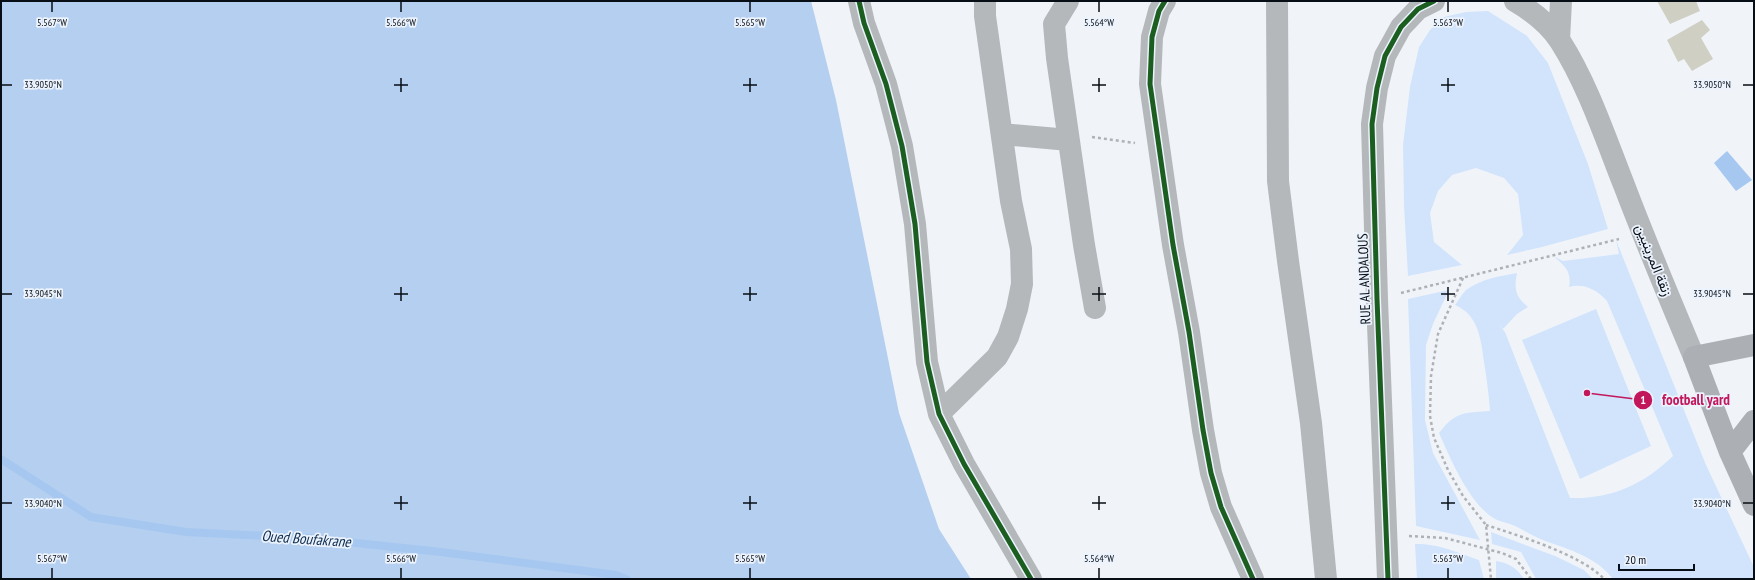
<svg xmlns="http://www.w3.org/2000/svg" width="1755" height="580" viewBox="0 0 1755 580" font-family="'PT Sans Narrow',Vazirmatn,sans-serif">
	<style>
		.green { fill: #d1e4fc }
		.forest { fill: #b4cff0 }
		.water { fill: #a6c7ef }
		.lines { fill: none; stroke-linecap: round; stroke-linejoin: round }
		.stream { stroke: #a6c7ef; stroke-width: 8 }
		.building { fill: #cfcfc4 }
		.path { stroke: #afb2b5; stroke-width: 2.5; stroke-dasharray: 3 3; stroke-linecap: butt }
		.minor { stroke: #b4b8bb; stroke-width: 22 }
		.major { stroke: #acafb4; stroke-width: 22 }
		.cycleway-casing { stroke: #ecf3fd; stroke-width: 8 }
		.cycleway { stroke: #1b5e20; stroke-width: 5 }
		.ticks { fill: none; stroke: #070e15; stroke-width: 1.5 }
		.labels { text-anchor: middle; stroke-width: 3.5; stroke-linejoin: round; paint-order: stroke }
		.street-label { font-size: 14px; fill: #070e15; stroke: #ecf3fd }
		.water-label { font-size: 15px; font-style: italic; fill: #0a2a4d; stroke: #ecf3fd }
		.ticks-label { font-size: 10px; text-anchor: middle; fill: #070e15; stroke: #ecf3fd; stroke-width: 3.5; stroke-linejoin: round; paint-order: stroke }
		.leader { fill: none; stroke: #c2185b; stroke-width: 1.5 }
		.callout-dot { fill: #c2185b; stroke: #ecf3fd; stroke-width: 1.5 }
		.mark-label { font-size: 12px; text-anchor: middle; font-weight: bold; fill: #fff }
		.callout-label { font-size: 15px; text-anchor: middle; font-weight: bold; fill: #c2185b; stroke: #ecf3fd; stroke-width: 3.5; stroke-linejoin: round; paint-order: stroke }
	</style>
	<rect width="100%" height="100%" fill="#f0f4f9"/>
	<path class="green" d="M1488,11L1527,36L1548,63L1588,164L1608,229L1542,247L1507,255L1523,235L1518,194L1504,178L1476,168L1452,175L1438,191L1430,213L1434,242L1462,265L1408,276L1404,206L1403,145L1410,87L1419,47L1430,30L1444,17L1466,12Z
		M1616,240L1706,465L1754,567V579H1613C1598,559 1574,551 1551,543C1538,539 1527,532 1515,526C1509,523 1501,522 1495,519C1470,505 1450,458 1439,433C1456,411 1464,413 1490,411C1489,396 1487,382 1485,368C1481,344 1481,316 1455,305C1458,301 1462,294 1466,290C1481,279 1500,276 1517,273C1514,289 1515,296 1528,307L1517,314L1503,329L1499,325L1505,332L1570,498C1611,499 1643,485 1673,456L1607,301C1597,290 1584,283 1569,287C1572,271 1564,265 1553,256L1563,261L1619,254Z
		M1449,290L1433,324L1426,345L1425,420L1433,453L1480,540L1416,526L1408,299Z
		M1596,309L1651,446L1580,479L1522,340Z
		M1491,532L1555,556L1584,570L1593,579H1536L1521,552L1492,544Z
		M1415,544C1441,544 1455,552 1479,560L1484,579H1417Z
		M1496,561C1509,563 1517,568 1524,579H1496Z"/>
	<path class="forest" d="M1,1H811L836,100L899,413L939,529L971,579H1Z"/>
	<path class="water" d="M1727,151L1752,180L1736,191L1714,163Z"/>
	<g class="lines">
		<path class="stream" d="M1,459L91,517L186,532L309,538L441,552L616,575L626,579"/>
	</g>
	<path class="building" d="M1657,1H1696L1700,11L1670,24Z
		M1702,20L1710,30L1701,38L1713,59L1692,71L1684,59L1678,62L1667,40Z"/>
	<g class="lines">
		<path class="path" d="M1092,137L1135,143
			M1463,278L1438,334L1431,376L1430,416L1434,438L1448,470L1463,496L1486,525L1491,579
			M1401,293L1619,239
			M1486,525C1517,535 1582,555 1604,579
			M1409,536L1445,538L1502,553L1516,559L1531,579"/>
		<path class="minor" d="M859,1L864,23L886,84L902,146L915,224L927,362L939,414L964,464L1031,579
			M1068,1L1054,24L1057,58L1084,245L1095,308
			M1165,1L1159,11L1152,37L1150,84L1173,245L1189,332L1203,430L1211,473L1221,507L1253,579
			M1277,1L1278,181L1288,261L1311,423L1326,579
			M1515,1C1532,11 1549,24 1560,41C1588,85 1605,137 1624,185C1646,243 1670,300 1694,357
			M1559,40L1561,1
			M1002,134L1069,140
			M939,414L997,357L1008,337L1017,309L1022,284L1021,249L1011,201L985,16V1
			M1388,579L1377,299L1372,124L1377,88L1385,56L1401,27L1418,9L1434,1"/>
		<path class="major" d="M1754,345L1694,357L1730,452L1754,505
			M1730,452L1754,421"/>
		<defs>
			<path id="cycleway" d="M859,1L864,23L886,84L902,146L915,224L927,362L939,414L964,464L1031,579
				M1165,1L1159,11L1152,37L1150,84L1173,245L1189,332L1203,430L1211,473L1221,507L1253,579
				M1388,579L1377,299L1372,124L1377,88L1385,56L1401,27L1418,9L1434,1"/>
		</defs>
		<use href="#cycleway" class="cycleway-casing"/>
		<use href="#cycleway" class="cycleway"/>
	</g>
	<path class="ticks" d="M52,2V12M401,2V12M750,2V12M1099,2V12M1448,2V12M401,78V92M750,78V92M1099,78V92M1448,78V92M2,85H12M394,85H408M743,85H757M1092,85H1106M1441,85H1455M1743,85H1753M401,287V301M750,287V301M1099,287V301M1448,287V301M2,294H12M394,294H408M743,294H757M1092,294H1106M1441,294H1455M1743,294H1753M401,496V510M750,496V510M1099,496V510M1448,496V510M2,503H12M394,503H408M743,503H757M1092,503H1106M1441,503H1455M1743,503H1753M52,568V578M401,568V578M750,568V578M1099,568V578M1448,568V578"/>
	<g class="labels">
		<g class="street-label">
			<text transform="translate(1654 260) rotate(68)" y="5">زنقة المرينيين</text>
			<text transform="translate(1364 279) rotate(-92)" y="5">RUE AL ANDALOUS</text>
		</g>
		<g class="water-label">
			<text transform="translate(306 539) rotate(4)" y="5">Oued Boufakrane</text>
		</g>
	</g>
	<g class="ticks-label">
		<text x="52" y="26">5.567°W</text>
		<text x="401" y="26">5.566°W</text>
		<text x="750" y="26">5.565°W</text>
		<text x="1099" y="26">5.564°W</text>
		<text x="1448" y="26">5.563°W</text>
		<text x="43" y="88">33.9050°N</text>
		<text x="1712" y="88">33.9050°N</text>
		<text x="43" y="297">33.9045°N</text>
		<text x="1712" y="297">33.9045°N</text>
		<text x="43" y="507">33.9040°N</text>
		<text x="1712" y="507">33.9040°N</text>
		<text x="52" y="562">5.567°W</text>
		<text x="401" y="562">5.566°W</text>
		<text x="750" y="562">5.565°W</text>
		<text x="1099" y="562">5.564°W</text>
		<text x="1448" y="562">5.563°W</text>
	</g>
	<path class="leader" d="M1587 393L1643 400"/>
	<g class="callout-dot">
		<circle cx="1587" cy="393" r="4"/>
		<circle cx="1643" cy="400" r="10"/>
	</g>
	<g class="mark-label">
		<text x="1643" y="404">1</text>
	</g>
	<g class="callout-label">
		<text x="1696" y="405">football yard</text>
	</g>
	<rect width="1755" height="580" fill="none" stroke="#070e15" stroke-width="4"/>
	<path d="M1619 564v6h75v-6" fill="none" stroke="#070e15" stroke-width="2"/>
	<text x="1625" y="564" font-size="12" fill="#070e15" stroke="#ecf3fd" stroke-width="3" paint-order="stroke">20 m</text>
</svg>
